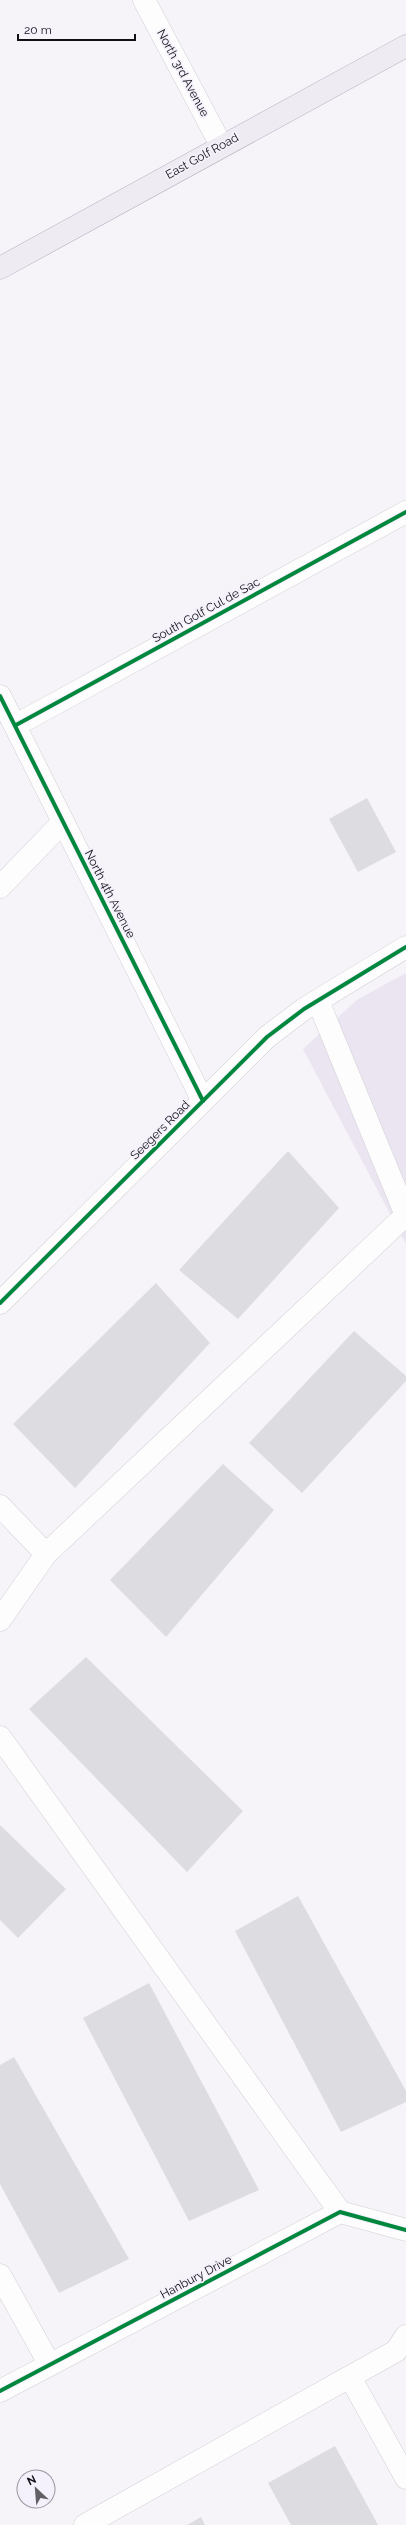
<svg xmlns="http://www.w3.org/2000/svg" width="406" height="2525" viewBox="0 0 406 2525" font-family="Raleway,sans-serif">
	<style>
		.built { fill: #eae5f1 }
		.building { fill: #dddce0 }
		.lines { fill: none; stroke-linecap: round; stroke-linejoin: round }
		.minor-casing { stroke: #d1cfd4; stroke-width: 23 }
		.major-casing { stroke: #b3acbb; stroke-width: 23 }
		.minor { stroke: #fefdfe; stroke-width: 22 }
		.major { stroke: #eeebf3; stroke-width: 22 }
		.cycleway-casing { stroke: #f5f1fc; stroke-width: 6 }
		.cycleway { stroke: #00873e; stroke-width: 4 }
		.labels { text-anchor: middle; stroke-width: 3.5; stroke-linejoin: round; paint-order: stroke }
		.street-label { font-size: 12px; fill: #121014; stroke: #f5f1fc }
	</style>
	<rect width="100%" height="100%" fill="#f6f4f9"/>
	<path class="built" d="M406,973V1244L303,1049L358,999Z"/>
	<path class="building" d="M367,798L396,852L358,872L329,819Z
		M288,1151L339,1208L238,1319L179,1270Z
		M156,1283L210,1343L75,1488L13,1424Z
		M354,1331L406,1376V1381L302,1493L249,1443Z
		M223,1464L274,1510L166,1637L110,1580Z
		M86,1657L243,1811L187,1872L29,1709Z
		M0,1825L66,1889L18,1938L0,1920Z
		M298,1896L406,2091V2102L341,2132L235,1931Z
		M149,1983L259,2190L189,2221L83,2018Z
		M14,2057L129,2259L59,2293L0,2184V2065Z
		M335,2446L378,2525H291L268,2483Z
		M201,2517L205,2525H187Z"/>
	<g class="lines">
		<defs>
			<path id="minor" d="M144,0L221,145
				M0,696L203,1101
				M16,725L406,512
				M0,887L63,822
				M318,1001L406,1215
				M0,1303L267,1037L304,1009L406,947
				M0,1506L46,1554L0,1620
				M46,1554L406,1215
				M0,1737L340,2212
				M0,2275L50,2365
				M350,2377L406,2478
				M0,2391L340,2212L406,2230
				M85,2525L396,2351L406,2336"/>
			<path id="major" d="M0,268L406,46"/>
		</defs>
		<use href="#minor" class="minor-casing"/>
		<use href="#major" class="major-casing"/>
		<use href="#minor" class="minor"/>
		<use href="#major" class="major"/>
		<defs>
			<path id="cycleway" d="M0,696L203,1101
				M16,725L406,512
				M0,1303L267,1037L304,1009L406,947
				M0,2391L340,2212L406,2230"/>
		</defs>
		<use href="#cycleway" class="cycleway-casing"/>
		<use href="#cycleway" class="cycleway"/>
	</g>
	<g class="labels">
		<g class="street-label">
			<text transform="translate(183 73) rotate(62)" y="4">North 3rd Avenue</text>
			<text transform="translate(202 156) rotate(-29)" y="4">East Golf Road</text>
			<text transform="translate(206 610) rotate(-29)" y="4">South Golf Cul de Sac</text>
			<text transform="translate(110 894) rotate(63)" y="4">North 4th Avenue</text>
			<text transform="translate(160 1130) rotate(-45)" y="4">Seegers Road</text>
			<text transform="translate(196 2277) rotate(-28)" y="4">Hanbury Drive</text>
		</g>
	</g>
	<g transform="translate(36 2489) rotate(334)"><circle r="19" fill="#f5f1fc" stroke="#9a979f"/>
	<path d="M0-3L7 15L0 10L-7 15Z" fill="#626064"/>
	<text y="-6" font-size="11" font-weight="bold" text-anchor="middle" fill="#121014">N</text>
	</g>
	<path d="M18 34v6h117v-6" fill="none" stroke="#121014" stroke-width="2"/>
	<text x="24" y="34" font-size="12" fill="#121014" stroke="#f5f1fc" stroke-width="3" paint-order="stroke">20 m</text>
</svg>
